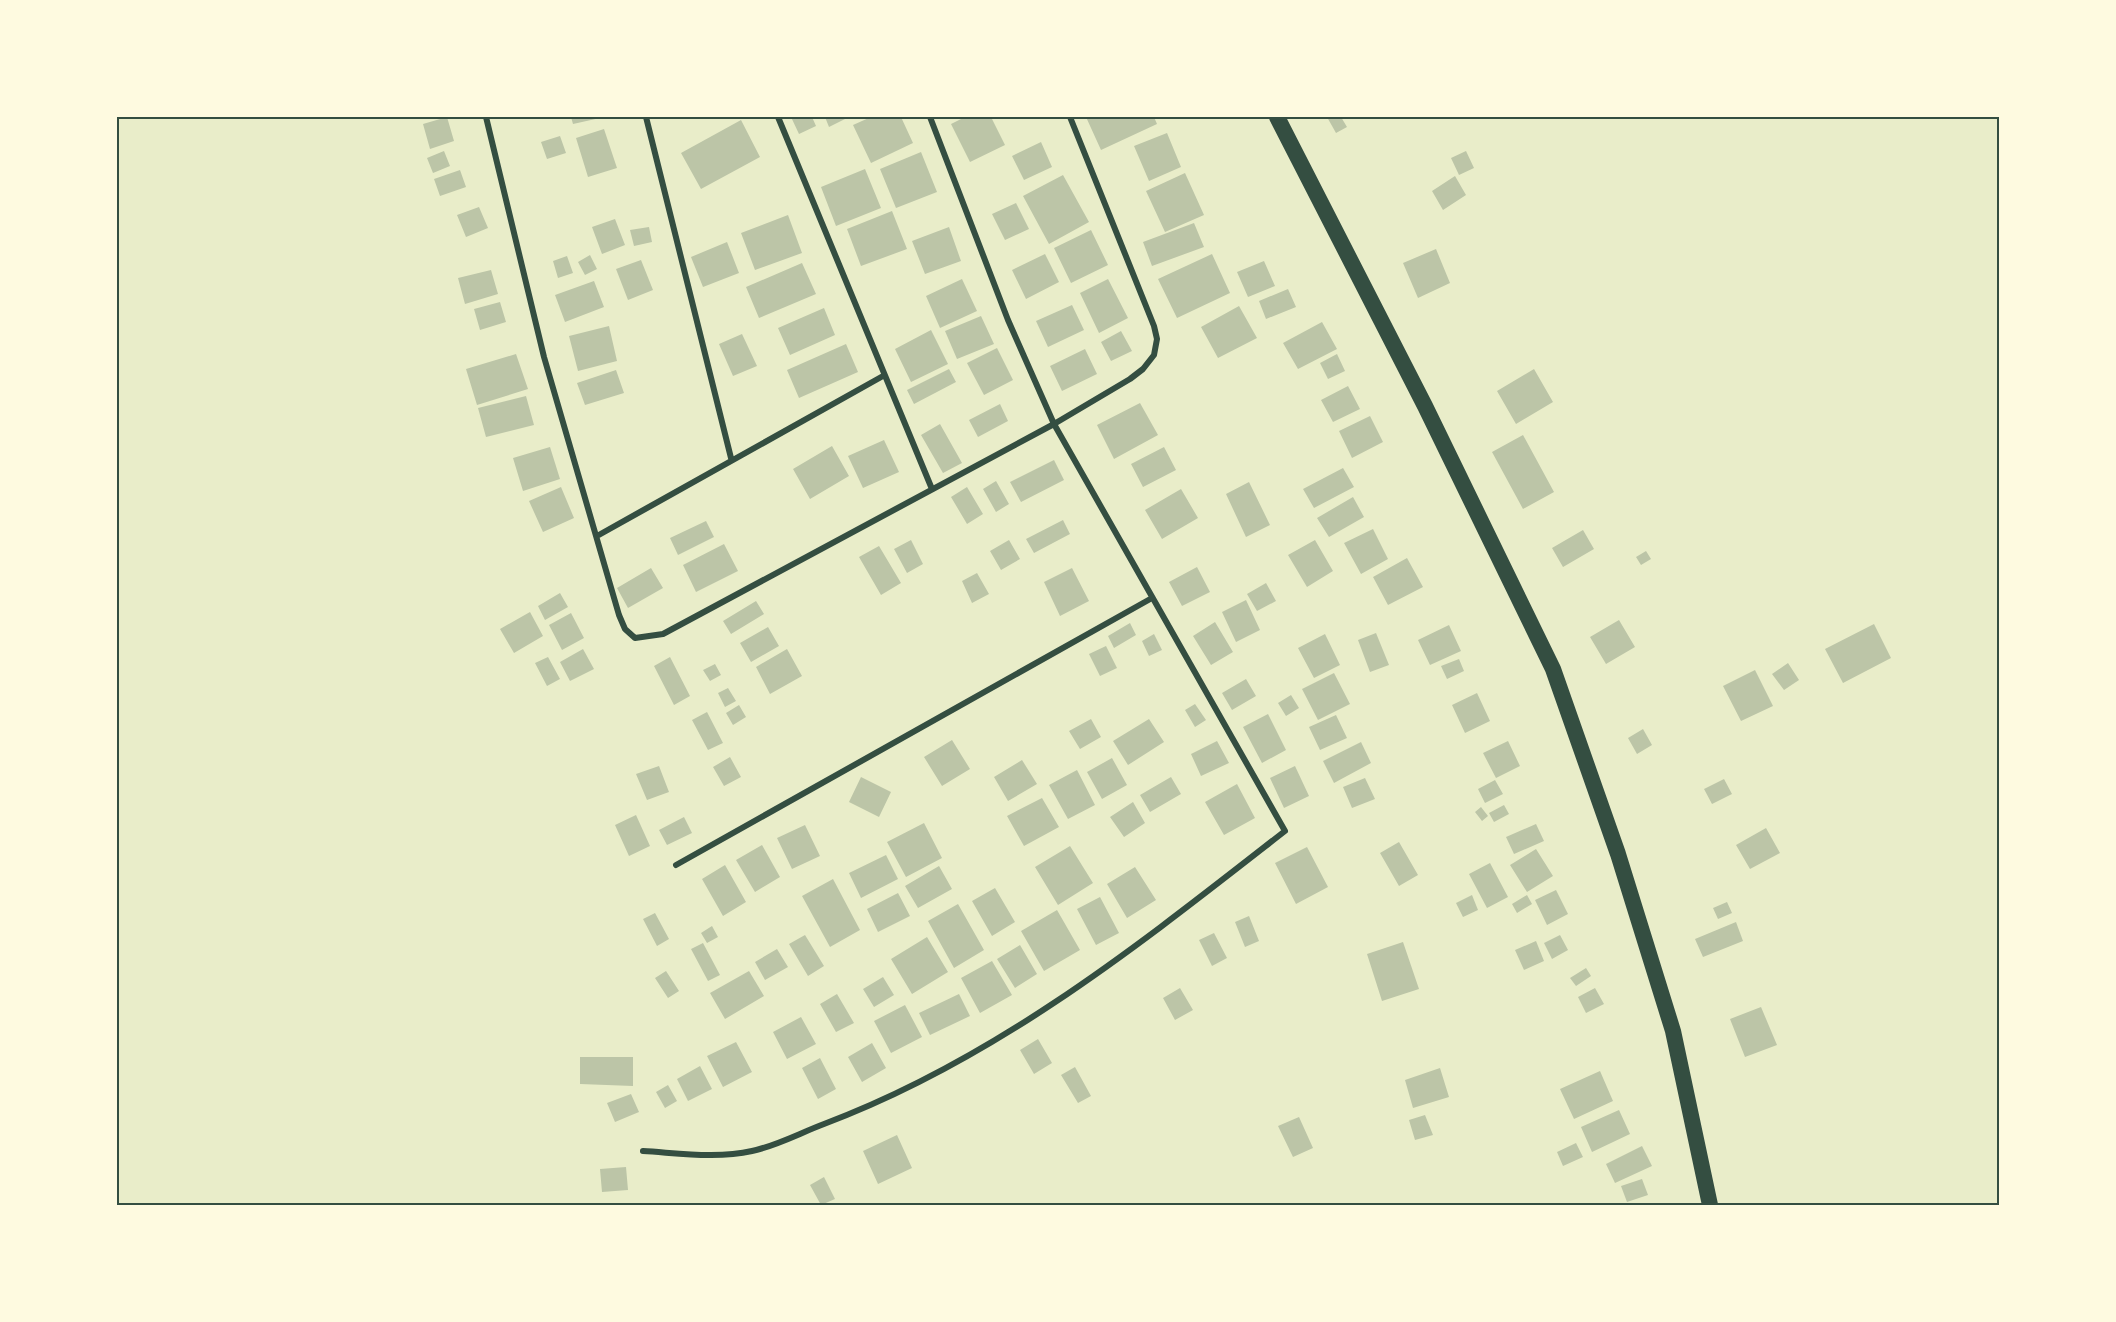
<svg xmlns="http://www.w3.org/2000/svg" width="2116" height="1322" viewBox="0 0 2116 1322" font-family="Rubik,sans-serif">
	<style>
		.building { fill: #bcc5a7 }
		.lines { fill: none; stroke-linecap: round; stroke-linejoin: round }
		.minor { stroke: #344e41; stroke-width: 6 }
		.trunk { stroke: #344e41; stroke-width: 16 }
		.neatline { fill: none; stroke: #344e41; stroke-width: 2 }
	</style>
	<rect width="100%" height="100%" fill="#e9edc9"/>
	<path class="building" d="M447,117L454,141L430,149L423,124Z
		M571,117H600V118L573,124Z
		M791,117H812L816,126L799,134Z
		M825,117H849L829,127Z
		M871,117H901L913,143L871,163L853,125Z
		M965,117H991L1005,145L970,162L951,124Z
		M1086,117H1154L1157,124L1101,150Z
		M1327,117H1341L1347,127L1336,133Z
		M741,120L760,157L701,189L681,153Z
		M604,129L617,168L588,177L576,138Z
		M1167,133L1181,167L1149,181L1134,146Z
		M560,136L566,153L547,159L541,142Z
		M1041,142L1052,167L1024,180L1012,156Z
		M444,151L450,166L433,173L427,158Z
		M1466,151L1474,168L1459,175L1451,158Z
		M921,152L937,192L896,208L880,169Z
		M865,169L881,208L836,226L821,187Z
		M460,170L466,187L440,196L434,179Z
		M1185,173L1204,215L1165,232L1146,191Z
		M1063,175L1089,222L1049,244L1023,196Z
		M1455,176L1466,195L1443,210L1432,191Z
		M1016,203L1029,229L1005,240L992,214Z
		M479,207L488,228L466,237L457,215Z
		M892,211L907,249L861,266L847,229Z
		M788,215L802,253L755,270L741,233Z
		M615,219L625,245L602,254L592,227Z
		M1194,223L1204,247L1152,266L1143,242Z
		M649,227L652,242L634,246L630,230Z
		M949,227L961,261L925,274L912,241Z
		M1091,230L1108,265L1071,283L1054,248Z
		M727,242L739,273L703,287L691,257Z
		M1436,249L1450,283L1418,298L1403,263Z
		M1045,254L1059,282L1026,299L1012,270Z
		M1212,254L1230,293L1177,318L1158,279Z
		M590,255L597,269L585,275L578,262Z
		M567,256L573,273L558,278L553,261Z
		M641,260L653,290L628,300L616,269Z
		M1264,261L1275,286L1248,297L1237,272Z
		M802,263L816,294L759,318L746,287Z
		M491,270L498,294L465,304L458,278Z
		M962,279L977,311L940,328L926,296Z
		M1108,279L1128,318L1099,333L1080,293Z
		M594,281L604,307L565,322L555,295Z
		M1288,289L1296,307L1266,319L1259,301Z
		M500,302L506,322L480,330L474,309Z
		M1072,305L1084,330L1048,347L1036,321Z
		M1239,306L1257,338L1218,358L1201,327Z
		M824,308L835,335L790,355L778,328Z
		M981,316L994,344L957,359L945,331Z
		M1322,322L1337,349L1298,369L1283,343Z
		M609,326L617,361L578,371L569,336Z
		M931,330L948,364L911,382L895,349Z
		M1121,331L1132,351L1111,361L1101,342Z
		M742,334L757,366L733,376L719,344Z
		M846,344L858,372L799,398L787,370Z
		M997,348L1013,380L984,395L967,363Z
		M1085,349L1097,374L1062,391L1050,366Z
		M516,354L528,389L477,405L466,369Z
		M1337,354L1345,371L1328,379L1320,363Z
		M949,369L956,382L914,404L907,390Z
		M1534,369L1553,402L1516,424L1497,391Z
		M616,370L624,393L585,405L577,383Z
		M1348,386L1360,409L1333,422L1321,400Z
		M526,396L534,425L486,437L478,408Z
		M1140,403L1158,435L1114,459L1097,425Z
		M1000,404L1008,421L978,437L969,420Z
		M1370,416L1383,442L1352,458L1339,431Z
		M940,424L962,463L943,473L921,435Z
		M1523,435L1554,492L1523,509L1492,452Z
		M884,440L899,472L863,488L848,456Z
		M832,446L849,476L810,499L793,469Z
		M550,447L560,479L523,491L513,458Z
		M1164,447L1176,470L1143,487L1131,464Z
		M1054,460L1064,480L1021,502L1010,482Z
		M1343,468L1354,487L1314,508L1303,489Z
		M996,481L1009,504L996,512L983,489Z
		M1249,482L1270,525L1246,537L1226,494Z
		M561,487L574,518L543,532L529,501Z
		M967,487L983,514L967,524L951,497Z
		M1181,489L1198,518L1162,539L1145,510Z
		M1353,497L1364,517L1329,537L1317,518Z
		M1063,520L1070,534L1034,553L1026,539Z
		M706,521L714,537L678,555L670,538Z
		M1373,529L1388,559L1361,574L1344,543Z
		M1583,530L1594,549L1563,567L1552,548Z
		M911,540L923,564L907,573L894,549Z
		M1009,540L1020,559L1001,570L990,551Z
		M1315,540L1333,571L1307,587L1288,555Z
		M724,544L738,571L696,592L683,565Z
		M879,546L901,583L881,595L859,557Z
		M1646,551L1651,559L1641,565L1636,557Z
		M1407,558L1423,587L1388,605L1373,577Z
		M1197,567L1210,592L1182,606L1169,582Z
		M651,568L663,588L628,608L617,588Z
		M1072,568L1089,601L1060,616L1044,582Z
		M977,573L989,594L972,603L962,581Z
		M1266,583L1276,601L1257,611L1247,594Z
		M560,593L568,607L545,620L538,606Z
		M1246,600L1260,630L1236,642L1222,612Z
		M756,601L764,614L731,634L723,621Z
		M530,612L543,636L514,653L500,629Z
		M571,613L584,638L562,650L549,625Z
		M1619,620L1635,647L1606,664L1590,637Z
		M1215,622L1233,652L1211,665L1193,636Z
		M1130,623L1136,635L1114,648L1108,636Z
		M1874,624L1891,658L1843,683L1825,649Z
		M1449,625L1461,651L1430,665L1418,640Z
		M768,627L779,646L751,662L740,643Z
		M1376,633L1389,665L1370,672L1358,640Z
		M1154,634L1162,650L1149,656L1142,641Z
		M1325,634L1340,665L1314,678L1298,648Z
		M1106,646L1117,668L1100,676L1089,654Z
		M583,649L594,669L570,681L560,662Z
		M787,649L802,676L770,694L756,667Z
		M548,657L560,679L547,686L535,663Z
		M670,657L690,696L674,705L654,666Z
		M1459,659L1464,671L1447,679L1441,666Z
		M1788,663L1799,680L1784,690L1772,674Z
		M715,664L721,675L710,681L703,670Z
		M1755,670L1773,706L1741,721L1723,686Z
		M1334,673L1350,704L1318,720L1302,689Z
		M1246,679L1256,696L1232,710L1222,693Z
		M728,688L736,701L725,707L718,693Z
		M1477,693L1490,721L1465,733L1452,705Z
		M1291,695L1299,708L1286,716L1278,703Z
		M1195,704L1206,720L1195,727L1185,710Z
		M739,705L746,717L733,725L726,713Z
		M707,712L723,743L708,750L692,720Z
		M1268,714L1286,750L1262,763L1243,727Z
		M1336,715L1347,738L1320,750L1309,727Z
		M1091,719L1101,737L1080,749L1069,731Z
		M1149,719L1164,742L1128,765L1113,741Z
		M1643,729L1652,745L1637,754L1628,738Z
		M952,740L970,769L942,786L924,757Z
		M1217,741L1229,763L1201,776L1191,754Z
		M1508,741L1520,766L1496,778L1483,753Z
		M1361,742L1371,763L1334,783L1323,761Z
		M730,757L741,777L724,786L713,767Z
		M1112,758L1127,785L1102,799L1087,772Z
		M1022,760L1037,784L1008,801L994,777Z
		M659,766L669,792L647,800L636,774Z
		M1295,766L1309,796L1284,808L1270,778Z
		M1077,770L1095,805L1068,819L1049,785Z
		M861,777L891,792L879,817L849,802Z
		M1171,777L1181,794L1150,812L1140,795Z
		M1365,778L1375,799L1352,808L1343,787Z
		M1724,779L1732,794L1712,804L1704,789Z
		M1495,780L1503,794L1485,803L1478,789Z
		M1237,784L1255,818L1224,835L1205,802Z
		M1042,798L1059,827L1024,846L1007,816Z
		M1133,802L1145,823L1124,837L1110,817Z
		M1504,805L1509,814L1494,822L1489,813Z
		M1481,807L1488,816L1482,821L1475,812Z
		M636,815L650,846L629,856L615,825Z
		M684,817L692,833L667,845L659,830Z
		M924,823L942,858L906,877L887,842Z
		M1536,824L1544,841L1514,854L1506,837Z
		M805,825L820,856L792,869L777,838Z
		M1766,828L1780,853L1750,869L1736,845Z
		M1399,842L1418,875L1399,886L1380,853Z
		M762,845L780,877L755,892L736,860Z
		M1070,846L1093,883L1058,905L1035,867Z
		M1307,847L1328,887L1296,904L1275,863Z
		M1536,849L1553,876L1527,892L1510,865Z
		M886,855L898,879L861,898L849,873Z
		M1490,863L1508,897L1487,908L1469,874Z
		M725,865L746,902L723,916L702,879Z
		M939,866L952,889L918,908L905,886Z
		M1135,867L1156,900L1127,918L1107,884Z
		M833,879L860,930L830,947L802,896Z
		M995,888L1015,922L992,936L972,901Z
		M1556,890L1568,914L1547,925L1535,900Z
		M898,893L910,916L878,932L867,909Z
		M1472,895L1478,910L1463,917L1456,903Z
		M1527,895L1532,904L1517,913L1512,904Z
		M1100,897L1119,933L1096,945L1077,909Z
		M1727,902L1732,913L1718,919L1713,908Z
		M958,904L984,950L954,968L928,921Z
		M1057,910L1080,950L1044,971L1021,931Z
		M655,913L669,939L657,946L643,919Z
		M1249,916L1259,941L1245,947L1235,922Z
		M1736,922L1743,941L1703,957L1695,939Z
		M712,926L718,937L707,943L701,933Z
		M1214,933L1227,958L1212,966L1199,940Z
		M805,935L824,966L808,976L789,944Z
		M1560,935L1568,950L1552,959L1544,943Z
		M927,937L948,972L912,994L891,959Z
		M1536,941L1544,961L1524,970L1515,950Z
		M1403,942L1419,989L1382,1001L1367,954Z
		M703,943L720,975L708,981L691,949Z
		M1020,945L1037,974L1015,988L997,959Z
		M777,949L788,967L765,980L755,962Z
		M992,961L1012,995L980,1013L961,978Z
		M1586,968L1591,976L1576,986L1570,978Z
		M666,971L679,991L668,998L655,978Z
		M749,971L764,996L725,1019L710,993Z
		M883,977L894,995L874,1007L863,989Z
		M1180,988L1193,1010L1175,1020L1163,998Z
		M1595,988L1604,1004L1586,1013L1578,997Z
		M837,994L854,1023L836,1032L820,1004Z
		M959,994L970,1016L930,1035L919,1013Z
		M905,1005L922,1037L891,1053L874,1021Z
		M1761,1007L1777,1045L1745,1057L1730,1019Z
		M801,1017L816,1044L787,1059L773,1032Z
		M1038,1039L1052,1063L1034,1074L1020,1050Z
		M736,1042L752,1072L723,1087L707,1056Z
		M872,1043L886,1068L862,1082L848,1057Z
		M580,1057H633V1086L580,1084Z
		M820,1058L836,1089L818,1099L802,1068Z
		M700,1066L712,1089L688,1101L677,1079Z
		M1075,1067L1091,1096L1078,1103L1061,1075Z
		M1440,1068L1449,1097L1413,1108L1405,1080Z
		M1600,1071L1613,1101L1574,1119L1560,1089Z
		M668,1085L677,1101L665,1108L656,1092Z
		M631,1094L639,1112L615,1122L607,1103Z
		M1619,1110L1630,1134L1592,1152L1581,1127Z
		M1425,1115L1433,1135L1415,1140L1409,1120Z
		M1299,1117L1313,1148L1293,1157L1278,1126Z
		M897,1135L912,1168L878,1184L863,1151Z
		M1576,1143L1583,1157L1563,1166L1557,1152Z
		M1642,1146L1652,1166L1615,1183L1606,1164Z
		M626,1167L628,1190L602,1192L600,1169Z
		M824,1177L835,1199L821,1205L810,1185Z
		M1642,1179L1648,1195L1627,1202L1621,1186Z"/>
	<g class="lines">
		<path class="minor" d="M486,117L544,357L619,615L625,629L635,638L663,634L1054,424L1130,379L1143,369L1154,355L1157,339L1154,326L1070,117
			M646,117L731,458
			M778,117L932,489
			M597,536L883,376
			M676,865L1152,598
			M643,1151C678,1153 717,1159 752,1151C776,1146 800,1133 824,1124C997,1059 1140,944 1285,831L1054,424L1008,320L930,117"/>
		<path class="trunk" d="M1277,117L1425,406L1553,669L1618,854L1673,1031L1710,1205"/>
	</g>
	<rect width="2116" height="1322" fill="none" stroke="#fefae0" stroke-width="237"/>
	<rect x="118" y="118" width="1880" height="1086" class="neatline"/>
</svg>
